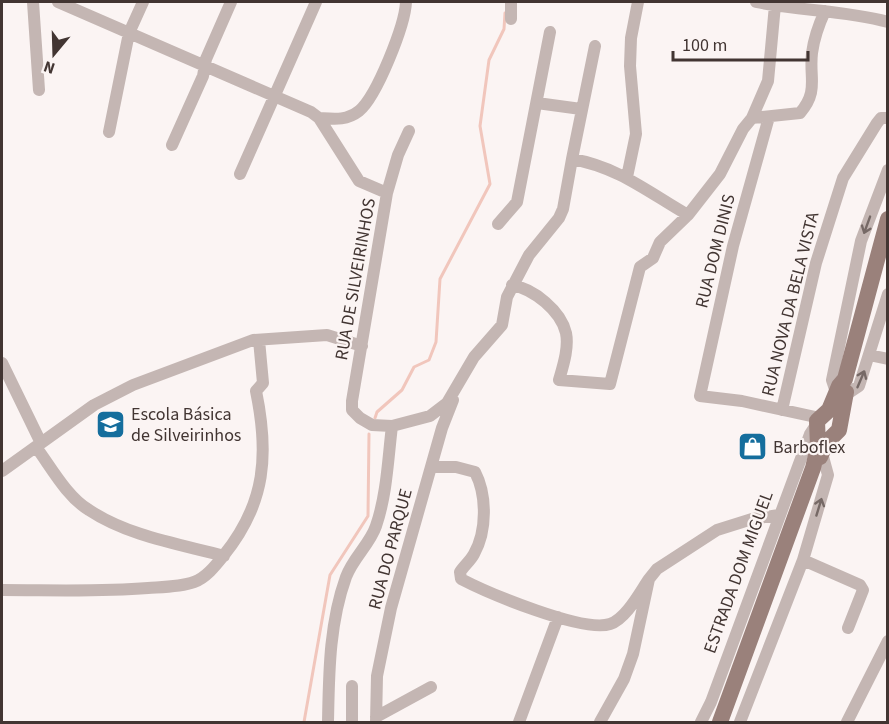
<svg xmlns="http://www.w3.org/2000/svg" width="889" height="724" viewBox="0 0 889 724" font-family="'Source Sans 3',sans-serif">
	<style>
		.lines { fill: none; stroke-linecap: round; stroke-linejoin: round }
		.stream { stroke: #f1c6bc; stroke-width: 3 }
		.minor { stroke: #c4b6b3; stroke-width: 12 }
		.major { stroke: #9a817b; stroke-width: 16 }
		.oneway { stroke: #766966 }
		.labels { text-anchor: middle; stroke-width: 4.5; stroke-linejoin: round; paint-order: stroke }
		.street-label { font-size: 18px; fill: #423532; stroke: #fbf4f3 }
		.poi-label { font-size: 18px; fill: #423532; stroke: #fbf4f3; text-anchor: start }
	</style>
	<rect width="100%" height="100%" fill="#fbf4f3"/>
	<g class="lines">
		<path class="stream" d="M375,418L377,412L402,390L414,367L429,360L436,342L440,279L490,184L480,126L489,60L504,29L505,13
			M304,722L330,575L368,516L369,434"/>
		<path class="minor" d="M33,2L39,90
			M58,2L311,112L319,118L359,181L387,193
			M511,2V19
			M756,2C799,11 844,10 888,22
			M537,103L581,109
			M769,117L733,246L700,396L742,401L820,418
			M319,118C334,119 346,121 359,111C377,96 405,25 406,2
			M752,118L768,81L775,5
			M409,131L398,155L387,193L352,401V410L360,418L372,425L392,426L430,416L447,403L474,357L502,325L507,297L529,255L559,218L563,209L572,159C618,167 648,192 688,215L720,174L743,129L752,118L800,113C819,91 809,78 812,53C814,38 819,24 825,11
			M109,132L129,33L143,2
			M172,145L203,76L206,59L231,2
			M572,159L595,46
			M240,174L316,2
			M627,177L636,134L630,66L631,38L638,2
			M498,224L517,202L550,32
			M512,285C534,289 561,311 566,333C569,348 563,366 559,380L610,384L640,267L653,258L660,242L688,215
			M869,355L888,359
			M2,363L41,443
			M836,392L832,380L861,241L888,170
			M844,396L859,386L888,294
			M782,410L816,263L843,178L877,123L881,118H888
			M36,447C51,467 67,497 89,510C128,536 179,544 224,556
			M431,467H456L475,472C487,495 487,531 474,554C471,560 464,566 460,572L461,579C488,593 583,633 610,624C626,619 640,592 649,579
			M2,471L94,405L133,385L253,340L327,335L362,346
			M803,560L860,585L863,590L848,628
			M2,590C51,590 99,592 148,588C163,587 180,587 194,582C206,578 216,565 224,555C266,503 269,454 256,391L263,383L259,340
			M376,717L431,687
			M328,722C329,674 329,624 346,577C353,558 370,544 376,526C387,494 388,458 392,426
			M352,722V686
			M376,722L377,676L391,608L442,428L453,400
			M519,722L558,617
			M600,722L624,679L633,654L649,579L657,569L717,530L752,519L779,515
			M701,722L711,702L810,434L816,425
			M740,722L803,560L828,475L822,453
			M847,722L888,641"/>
		<path class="major" d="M820,457L826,443L839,430L846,392
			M720,722L813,468L818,447L817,421L829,410L839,386L845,379L888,219"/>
	</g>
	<defs><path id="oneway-shaft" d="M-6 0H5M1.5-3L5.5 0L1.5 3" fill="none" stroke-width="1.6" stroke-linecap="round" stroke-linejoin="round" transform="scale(1.5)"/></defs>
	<g class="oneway">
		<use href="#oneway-shaft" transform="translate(867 225) rotate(110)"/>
		<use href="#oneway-shaft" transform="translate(861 379) rotate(-67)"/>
		<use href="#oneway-shaft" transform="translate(819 507) rotate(-73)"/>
	</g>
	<defs>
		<symbol id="school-square" viewBox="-11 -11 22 22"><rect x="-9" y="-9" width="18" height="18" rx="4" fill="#156e9d" stroke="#fbf4f3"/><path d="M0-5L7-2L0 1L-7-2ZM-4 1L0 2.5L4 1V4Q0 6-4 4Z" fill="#fff"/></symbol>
		<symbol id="shop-square" viewBox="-11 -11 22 22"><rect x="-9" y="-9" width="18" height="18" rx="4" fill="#156e9d" stroke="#fbf4f3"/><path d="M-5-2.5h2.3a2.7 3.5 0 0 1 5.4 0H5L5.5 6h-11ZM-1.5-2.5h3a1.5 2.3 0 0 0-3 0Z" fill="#fff"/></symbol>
	</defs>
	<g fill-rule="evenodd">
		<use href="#school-square" x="94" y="408" width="33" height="33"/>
		<use href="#shop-square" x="736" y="430" width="33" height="33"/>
	</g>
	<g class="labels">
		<g class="street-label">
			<text transform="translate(715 251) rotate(-76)" y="6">RUA DOM DINIS</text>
			<text transform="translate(355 279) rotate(-80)" y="6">RUA DE SILVEIRINHOS</text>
			<text transform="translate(790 304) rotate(-76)" y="6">RUA NOVA DA BELA VISTA</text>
			<text transform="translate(390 549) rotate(-75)" y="6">RUA DO PARQUE</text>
			<text transform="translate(738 572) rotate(-70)" y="6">ESTRADA DOM MIGUEL</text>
		</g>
		<g class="poi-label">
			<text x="131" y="420">Escola Básica<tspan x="131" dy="21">de Silveirinhos</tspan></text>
			<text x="773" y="453">Barboflex</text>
		</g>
	</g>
	<rect width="889" height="724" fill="none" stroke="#423532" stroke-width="6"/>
	<g transform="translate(54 54) rotate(199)" stroke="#fbf4f3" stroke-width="4.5" paint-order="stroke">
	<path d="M0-4.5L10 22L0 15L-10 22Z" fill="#423532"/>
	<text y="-9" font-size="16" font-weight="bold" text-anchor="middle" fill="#423532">N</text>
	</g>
	<path d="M673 51v9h135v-9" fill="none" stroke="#423532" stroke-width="3"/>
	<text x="682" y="51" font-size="18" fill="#423532" stroke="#fbf4f3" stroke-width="4.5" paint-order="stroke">100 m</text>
</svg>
